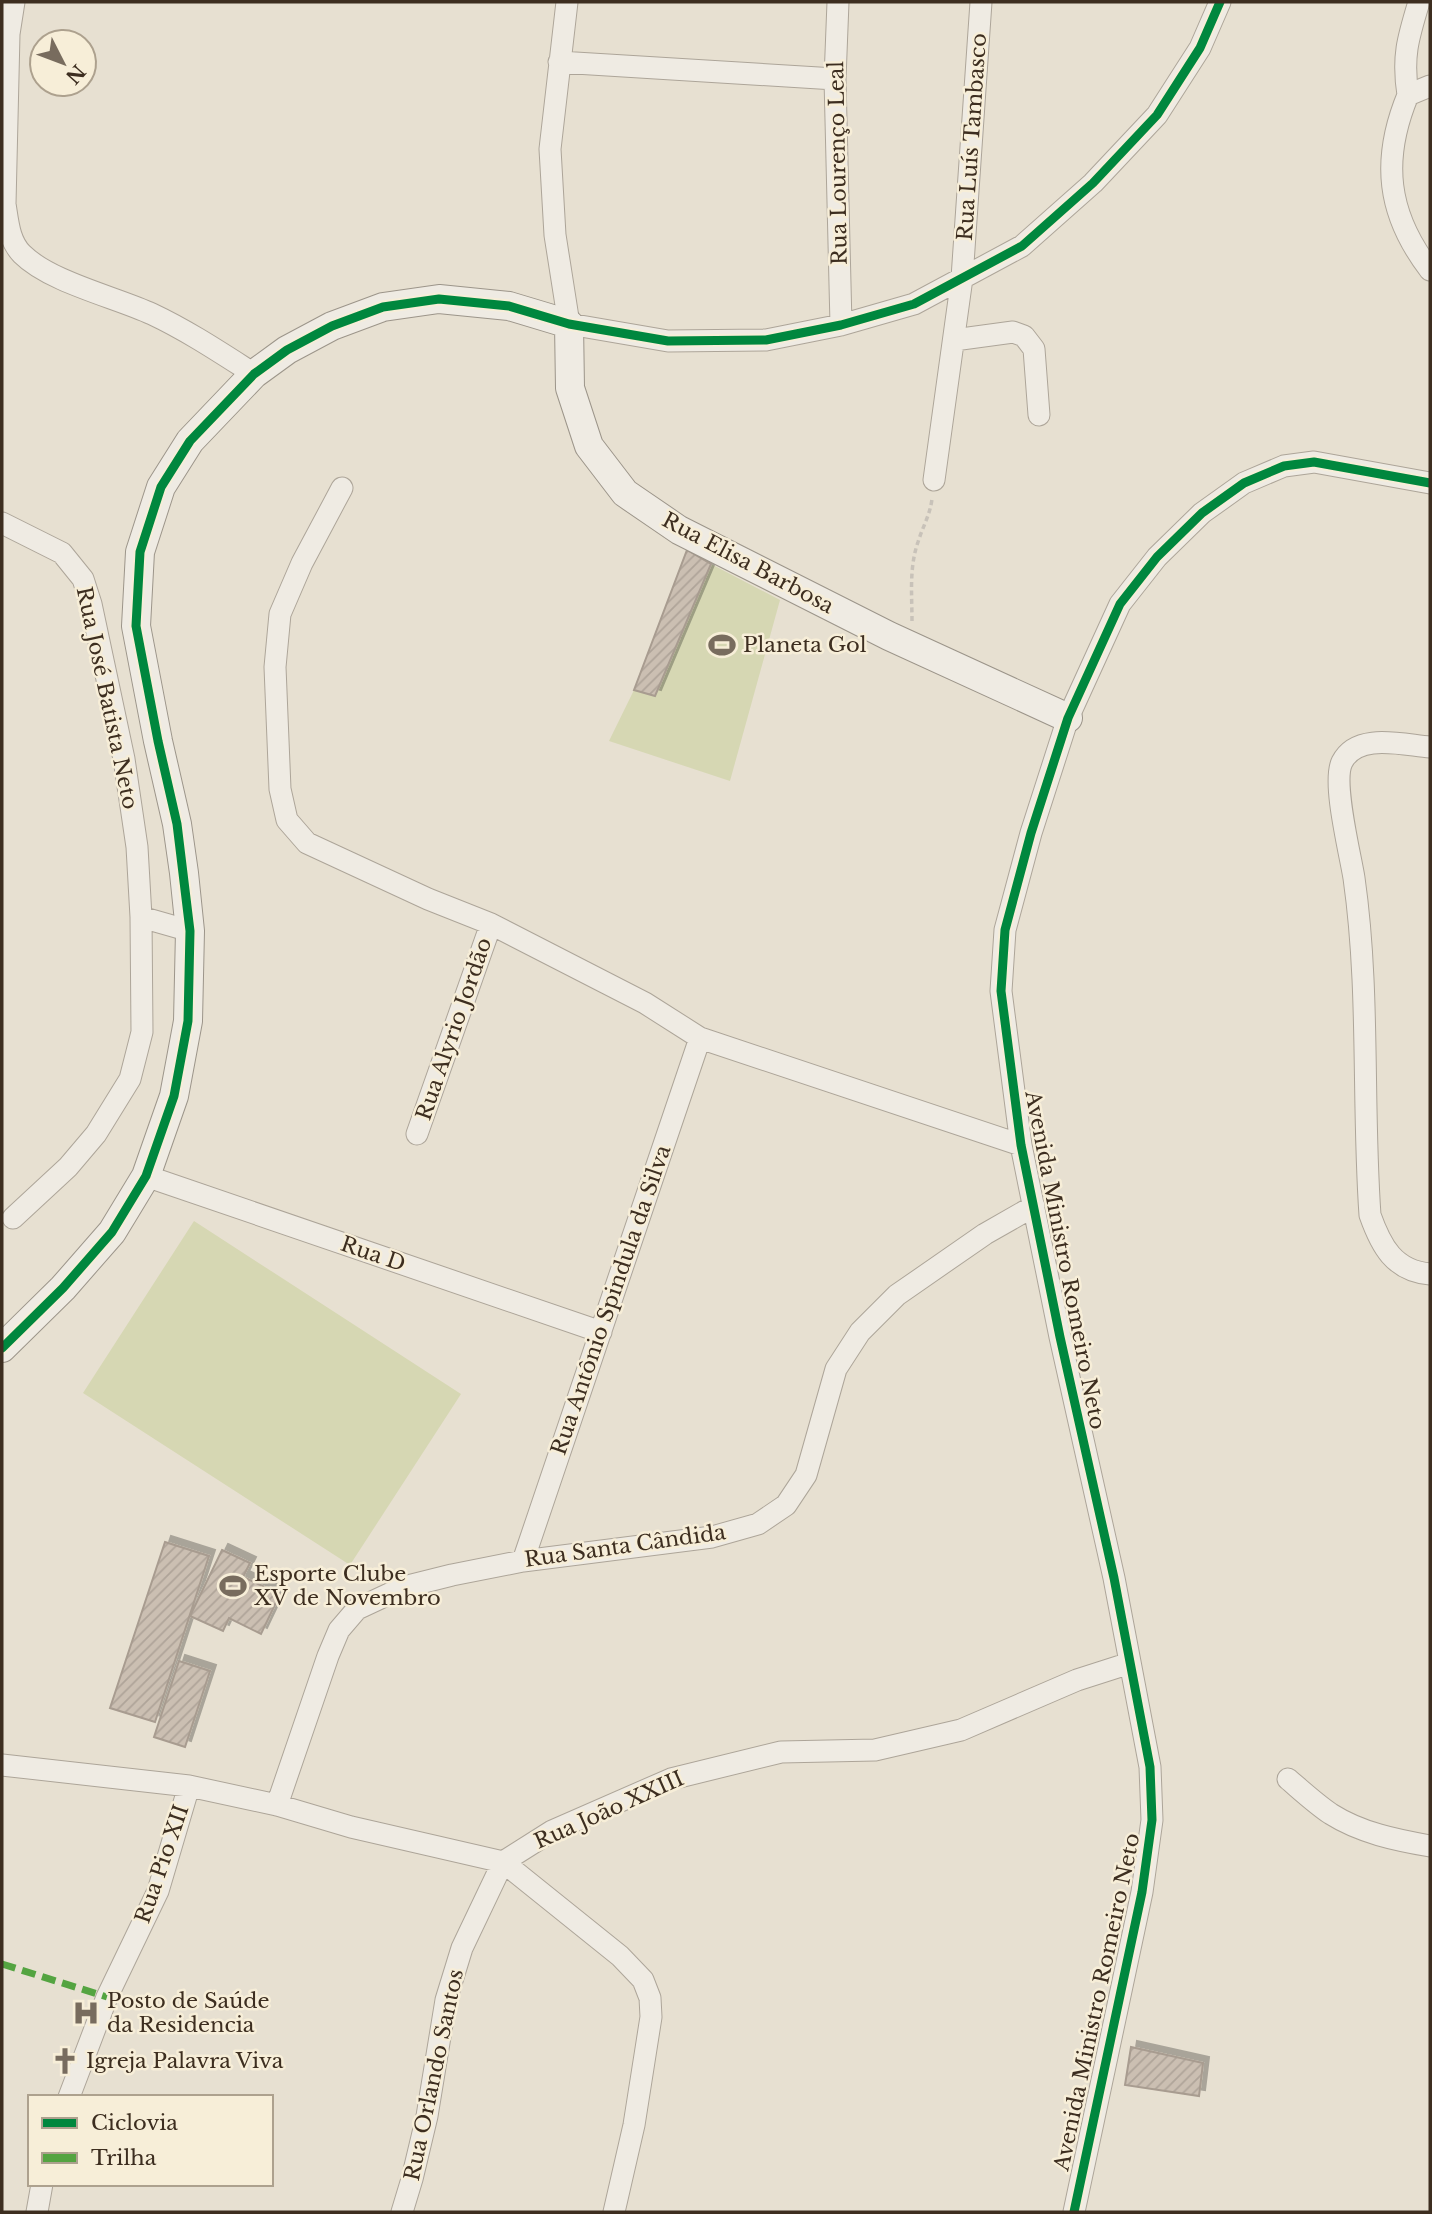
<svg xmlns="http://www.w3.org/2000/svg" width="1432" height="2214" viewBox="0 0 1432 2214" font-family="'Libre Baskerville',serif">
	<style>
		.grass { fill: #d6d7b3 }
		.building { fill: url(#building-hatch); stroke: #a89c90; stroke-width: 2; filter: url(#shadow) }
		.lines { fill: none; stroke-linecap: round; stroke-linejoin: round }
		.street-casing { stroke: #ada599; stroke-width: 23 }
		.secondary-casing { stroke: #9c958a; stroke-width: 30 }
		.path { stroke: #c8c2b9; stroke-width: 3.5; stroke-dasharray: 5 3.5; stroke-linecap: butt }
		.street { stroke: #efebe3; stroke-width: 21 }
		.secondary { stroke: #efebe3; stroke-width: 28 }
		.quiet { stroke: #54a441; stroke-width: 7; stroke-dasharray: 14 7; stroke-linecap: butt }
		.cycleway-casing { stroke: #f7eed8; stroke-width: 13 }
		.cycleway { stroke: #00873e; stroke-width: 9 }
		.labels { text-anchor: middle; stroke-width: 5; stroke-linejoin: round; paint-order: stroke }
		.street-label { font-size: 21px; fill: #3d2e20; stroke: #f7eed8 }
		.poi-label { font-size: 21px; fill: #3d2e20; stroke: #f7eed8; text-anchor: start }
	</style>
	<defs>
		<pattern id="building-hatch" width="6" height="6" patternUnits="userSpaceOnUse" patternTransform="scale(1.75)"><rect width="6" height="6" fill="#cbbfb2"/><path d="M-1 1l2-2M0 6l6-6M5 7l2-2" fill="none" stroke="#afa499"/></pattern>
		<filter id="shadow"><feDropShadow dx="6" dy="-6" stdDeviation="0" flood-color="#0004"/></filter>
	</defs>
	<rect width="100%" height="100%" fill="#e7e0d1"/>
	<path class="grass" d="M711,564L780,600L730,781L609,741L634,690L655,695Z
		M194,1221L461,1394L350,1565L83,1393Z"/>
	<path class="building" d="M687,550L711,564L655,696L634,690Z
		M165,1542L209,1556L155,1722L110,1708Z
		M222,1550L250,1563L243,1577L280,1594L261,1634L229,1618L223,1631L190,1616Z
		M179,1661L210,1671L185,1747L154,1737Z
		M1131,2047L1203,2063L1199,2096L1125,2085Z"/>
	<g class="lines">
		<defs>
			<path id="street" d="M14,2L9,34L5,204C8,222 9,241 22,254C50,282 115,297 152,314C188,331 221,353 254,374
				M567,2L550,149L555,235L569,324L668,341L766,340L841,325L914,304L1022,246L1093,183L1157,115L1200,48L1220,2
				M838,2L835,79L841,325
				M559,62L835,79
				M1430,86L1408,95C1381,160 1387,214 1430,270
				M1408,95C1402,57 1408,38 1419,2
				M954,340L1013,332L1024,336L1034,349L1039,415
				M934,480L962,278L981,2
				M342,488L302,563L280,614L275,667L280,789L287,820L307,843L428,899L491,924L645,1003L700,1038L1021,1145
				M2,523L62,553L83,579L91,604L124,759L137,847L141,917L142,1032L130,1079L96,1134L68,1167L13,1218
				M1430,747C1403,745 1357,732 1342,762C1332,782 1350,853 1354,878C1370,990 1362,1103 1370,1215C1381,1246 1394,1271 1430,1274
				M141,917L190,931
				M417,1134L491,924
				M146,1176L601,1332
				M523,1561L700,1038
				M2,1765L189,1786L277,1805L351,1827L503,1862L552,1831L671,1779L781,1752L875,1750L961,1730L1077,1680L1130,1663
				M1288,1779C1302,1791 1316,1804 1331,1814C1361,1833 1396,1840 1430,1846
				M277,1805L328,1656L339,1630L357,1609L404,1587L452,1575L523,1561L712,1537L758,1524L786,1505L806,1475L836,1369L860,1332L897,1295L985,1234L1034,1206
				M69,2097L107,1997L158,1891L189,1786
				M37,2212L42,2184
				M402,2212L412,2179L427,2116L446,2000L462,1948L503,1862L620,1956L643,1980L650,1998L651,2017L634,2125L614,2212
				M1074,2212L1142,1892L1152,1820L1150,1767L1114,1578L1060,1337L1021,1145L1001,991L1005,930L1031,833L1068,718L1120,604L1157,557L1202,513L1244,483L1284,466L1314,462L1430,483"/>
			<path id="secondary" d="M2,1348L63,1288L112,1232L146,1176L174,1096L188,1021L190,931L184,873L177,824L158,741L136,626L140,552L161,487L190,441L254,374L287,350L332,326L383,307L439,299L509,306L569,324L570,388L589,446L625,493L679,530L889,636L1068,718"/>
		</defs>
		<use href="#street" class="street-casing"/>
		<use href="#secondary" class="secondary-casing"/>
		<path class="path" d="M912,621C912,594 909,568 918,542C923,526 930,515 932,499"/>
		<use href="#street" class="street"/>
		<use href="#secondary" class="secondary"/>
		<path class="quiet" d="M2,1964L107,1997"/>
		<defs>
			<path id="cycleway" d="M2,1348L63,1288L112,1232L146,1176L174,1096L188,1021L190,931L177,824L158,741L136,626L140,552L161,487L190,441L254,374L287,350L332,326L383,307L439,299L509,306L569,324L668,341L766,340L841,325L914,304L1022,246L1093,183L1157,115L1200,48L1220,2
				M1074,2212L1142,1892L1152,1820L1150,1767L1114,1578L1060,1337L1021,1145L1001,991L1005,930L1031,833L1068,718L1120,604L1157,557L1202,513L1244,483L1284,466L1314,462L1430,483"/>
		</defs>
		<use href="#cycleway" class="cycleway-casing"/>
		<use href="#cycleway" class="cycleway"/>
	</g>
	<defs>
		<symbol id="stadium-bare" viewBox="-9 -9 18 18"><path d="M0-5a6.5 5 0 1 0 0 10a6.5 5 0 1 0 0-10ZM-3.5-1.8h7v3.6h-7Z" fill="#786c5e" stroke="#f7eed8" stroke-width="2.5" paint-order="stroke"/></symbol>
		<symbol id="hospital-bare" viewBox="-9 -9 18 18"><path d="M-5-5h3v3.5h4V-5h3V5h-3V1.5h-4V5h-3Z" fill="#786c5e" stroke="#f7eed8" stroke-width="2.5" paint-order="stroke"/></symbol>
		<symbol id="church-bare" viewBox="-9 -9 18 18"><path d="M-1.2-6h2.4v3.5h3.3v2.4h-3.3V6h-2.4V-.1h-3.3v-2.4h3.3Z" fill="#786c5e" stroke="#f7eed8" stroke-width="2.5" paint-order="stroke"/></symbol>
	</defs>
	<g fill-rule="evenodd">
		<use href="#stadium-bare" x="703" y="626" width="38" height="38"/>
		<use href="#stadium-bare" x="214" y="1567" width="38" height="38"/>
		<use href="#hospital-bare" x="67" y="1994" width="38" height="38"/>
		<use href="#church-bare" x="46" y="2042" width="38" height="38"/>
	</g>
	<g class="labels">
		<g class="street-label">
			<text transform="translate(972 137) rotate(-86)" y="7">Rua Luís Tambasco</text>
			<text transform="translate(838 163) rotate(-91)" y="7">Rua Lourenço Leal</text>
			<text transform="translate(748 563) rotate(28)" y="7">Rua Elisa Barbosa</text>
			<text transform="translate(107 698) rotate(78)" y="7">Rua José Batista Neto</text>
			<text transform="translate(454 1029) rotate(-71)" y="7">Rua Alyrio Jordão</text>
			<text transform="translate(373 1254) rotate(19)" y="7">Rua D</text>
			<text transform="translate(1065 1260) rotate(79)" y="7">Avenida Ministro Romeiro Neto</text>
			<text transform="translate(611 1300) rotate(-71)" y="7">Rua Antônio Spindula da Silva</text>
			<text transform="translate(625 1546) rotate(-8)" y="7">Rua Santa Cândida</text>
			<text transform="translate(609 1810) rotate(-24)" y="7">Rua João XXIII</text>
			<text transform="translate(162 1864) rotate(-71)" y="7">Rua Pio XII</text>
			<text transform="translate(1097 2002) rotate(-78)" y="7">Avenida Ministro Romeiro Neto</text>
			<text transform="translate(434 2075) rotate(-78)" y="7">Rua Orlando Santos</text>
		</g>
		<g class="poi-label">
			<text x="743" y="652">Planeta Gol</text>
			<text x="254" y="1581">Esporte Clube<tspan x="254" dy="24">XV de Novembro</tspan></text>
			<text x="107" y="2008">Posto de Saúde<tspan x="107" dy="24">da Residencia</tspan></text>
			<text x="86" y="2068">Igreja Palavra Viva</text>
		</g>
	</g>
	<rect width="1432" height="2214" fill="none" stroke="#3d2e20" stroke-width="7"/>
	<rect x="28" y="2095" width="245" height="91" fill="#f7eed8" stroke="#ada18e" stroke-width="2"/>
	<rect x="42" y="2118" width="35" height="10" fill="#00873e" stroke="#ada18e" stroke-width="2"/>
	<text x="91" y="2130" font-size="21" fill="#3d2e20">Ciclovia</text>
	<rect x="42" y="2153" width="35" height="10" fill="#54a441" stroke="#ada18e" stroke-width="2"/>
	<text x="91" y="2165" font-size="21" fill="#3d2e20">Trilha</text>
	<g transform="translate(63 63) rotate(132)"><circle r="33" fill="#f7eed8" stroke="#ada18e" stroke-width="2"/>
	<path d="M0-5L12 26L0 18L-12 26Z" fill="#786c5e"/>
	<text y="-10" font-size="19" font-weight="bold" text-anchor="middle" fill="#3d2e20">N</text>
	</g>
</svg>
